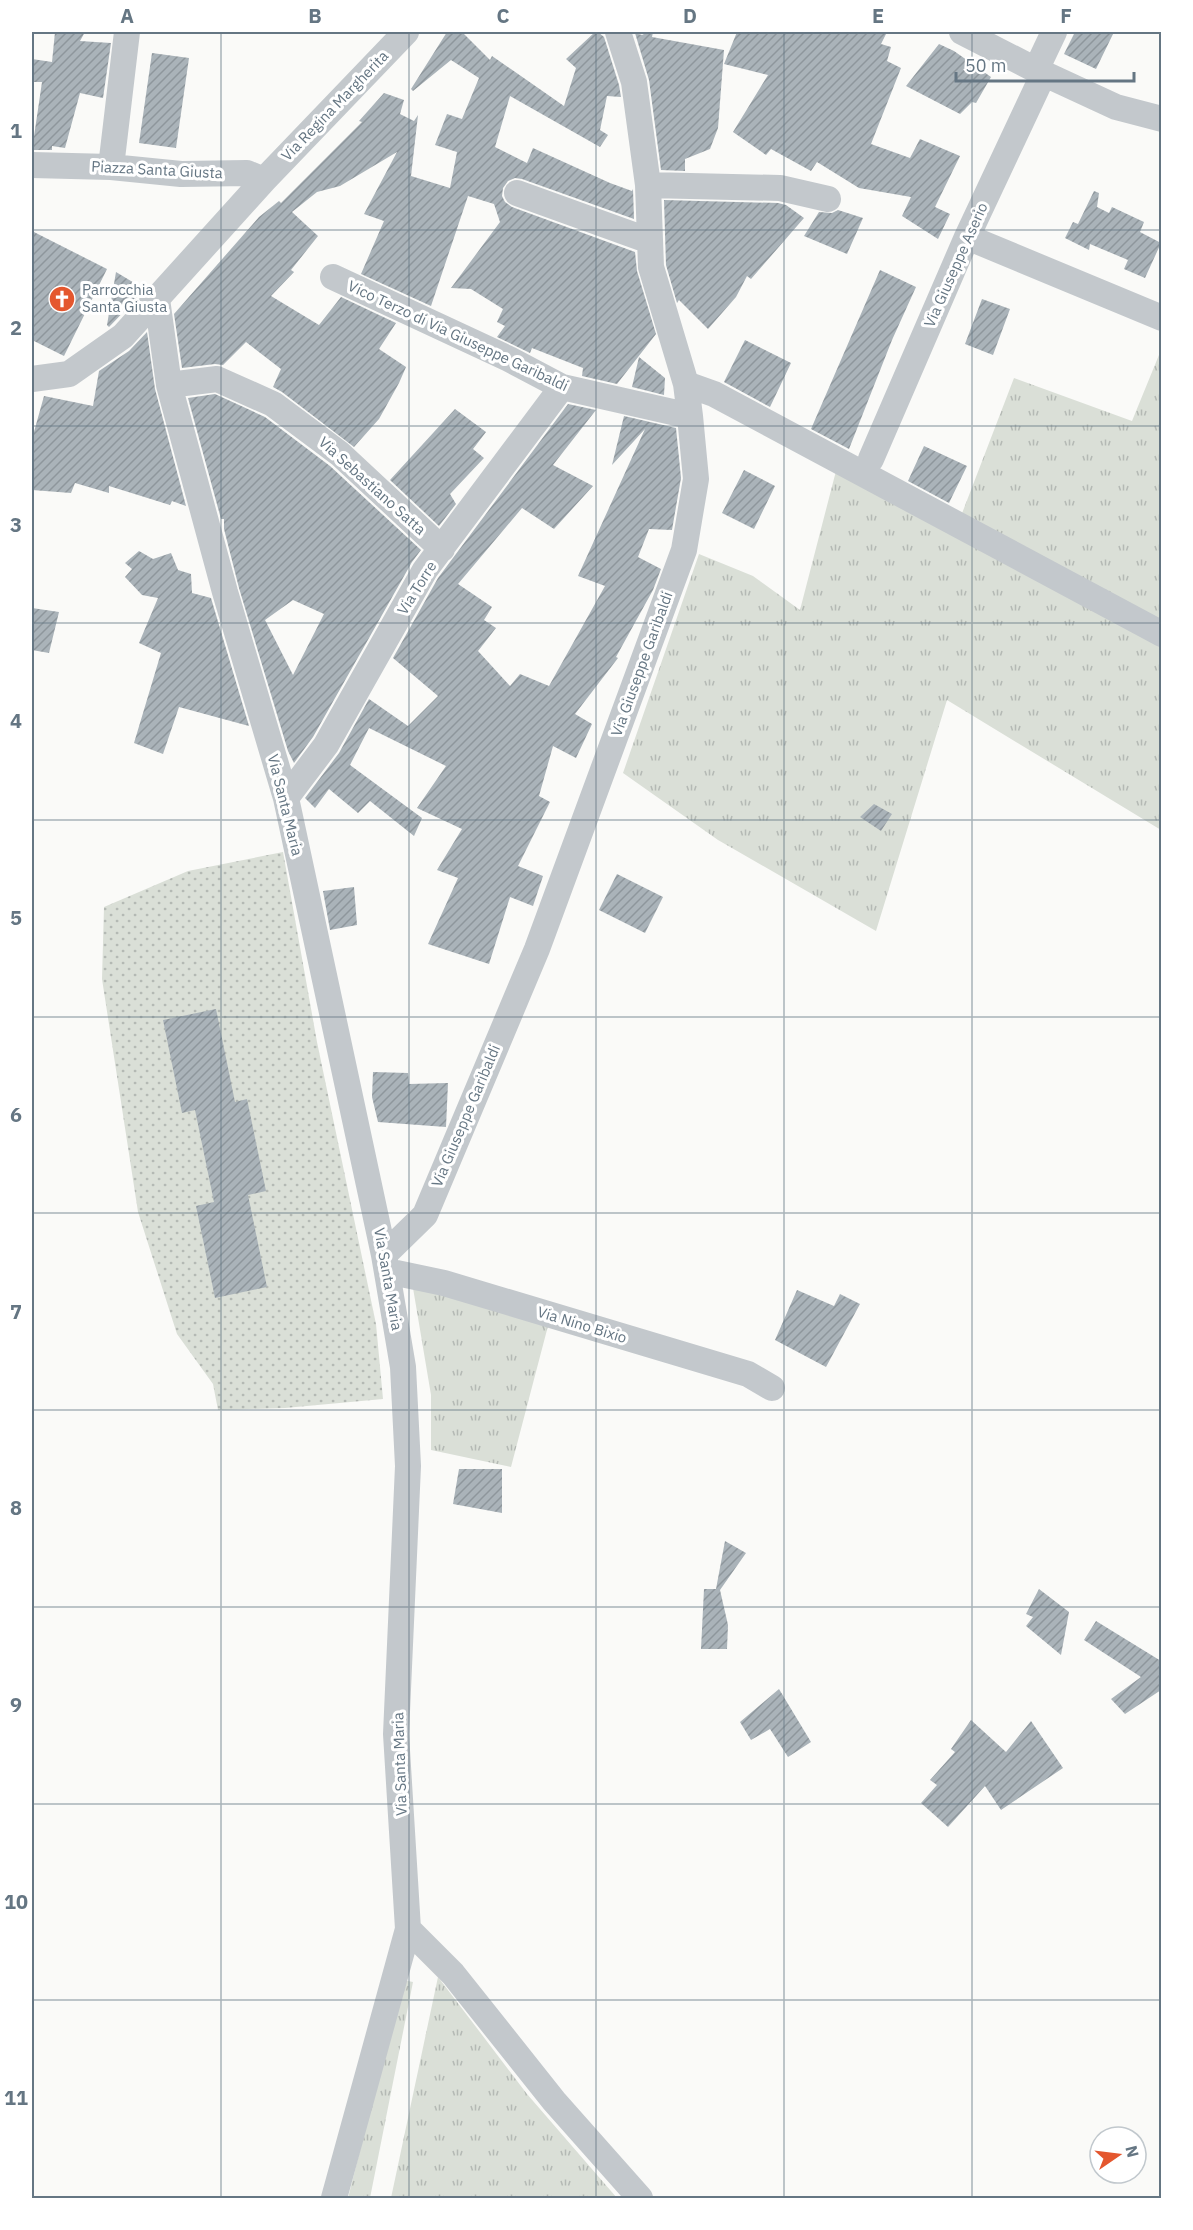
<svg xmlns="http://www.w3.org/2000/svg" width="1193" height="2230" viewBox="0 0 1193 2230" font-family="'IBM Plex Sans',sans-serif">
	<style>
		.grass { fill: url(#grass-tufts) }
		.garden { fill: url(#garden-dots) }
		.building { fill: url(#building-hatch); fill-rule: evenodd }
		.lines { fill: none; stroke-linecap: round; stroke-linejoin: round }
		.minor { stroke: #c3c8cc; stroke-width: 26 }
		.grid { fill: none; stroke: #657683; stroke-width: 1.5; stroke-opacity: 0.55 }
		.labels { text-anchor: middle; stroke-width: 6; stroke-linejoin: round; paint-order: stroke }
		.street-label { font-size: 15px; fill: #657683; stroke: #fff }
		.poi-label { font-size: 15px; fill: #657683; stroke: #fff; text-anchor: start }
		.neatline { fill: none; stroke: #657683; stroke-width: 2 }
		.grid-label { font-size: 20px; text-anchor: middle; font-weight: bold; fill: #657683 }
	</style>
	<defs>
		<pattern id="grass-tufts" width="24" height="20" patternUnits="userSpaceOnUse" patternTransform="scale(1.5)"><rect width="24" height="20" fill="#dadfd7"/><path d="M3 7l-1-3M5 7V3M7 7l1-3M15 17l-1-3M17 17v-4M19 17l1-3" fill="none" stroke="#b4b9b4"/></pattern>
		<pattern id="garden-dots" width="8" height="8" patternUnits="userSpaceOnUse" patternTransform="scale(1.5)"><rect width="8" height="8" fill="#dadfd7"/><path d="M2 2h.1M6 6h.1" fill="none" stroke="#b4b9b4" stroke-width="1.8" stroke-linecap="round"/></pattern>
		<pattern id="building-hatch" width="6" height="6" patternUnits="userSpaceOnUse" patternTransform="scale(1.5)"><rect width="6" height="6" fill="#aab3b9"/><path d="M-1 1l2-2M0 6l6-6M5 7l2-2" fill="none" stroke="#8e969c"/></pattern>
	</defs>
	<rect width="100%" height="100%" fill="#fafaf8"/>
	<path class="grass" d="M1161,350V626L961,516L1014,378L1132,421Z
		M836,471L1161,645V830L947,700L876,931L718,840L623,773L699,554L753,576L800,610Z
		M438,1285L548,1326L511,1467L431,1450V1395L413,1288Z
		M438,1977L527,2094L617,2198H391Z
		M403,1980L413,1982L370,2198H348Z"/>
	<path class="garden" d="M283,852L317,1042L376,1324L383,1399L285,1408L218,1410L213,1384L177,1334L138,1212L102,979L104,907L188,871Z"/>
	<path class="building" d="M55,32H85L80,41L111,43L103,98L80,93L65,148L52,146V150H32L42,82H32V59L52,62Z
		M447,32H462L490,60L492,56L564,106L576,68L566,59L595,32H598L604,37L619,85L621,97L607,96L600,130L608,135L600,147L510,96L495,147L527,163L533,148L610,183L632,191L633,189L634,219L522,179L515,178L508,181L503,188L502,196L505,202L512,207L635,252L637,271L656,334L617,384L582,376L583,368L532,348L530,353L497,337L505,326L497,322L503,309L471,289L451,288L500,222L494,204L468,196L431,306L361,274L384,221L364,214L397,152L340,186L317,192L292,212L318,236L291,270L294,272L271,296L319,325L341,297L396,323L379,349L406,367L399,383L379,419L354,447L282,392L273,387L281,369L246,342L223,365L215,364L182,368L174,314L259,217L279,201L281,203L362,122L359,121L384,93L404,100L400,114L414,121L418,115L411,176L450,188L457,152L435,145L447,114L462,119L479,78L451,60L413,91L411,89Z
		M648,32H653L652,37L724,50L718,128L710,149L685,159V171L661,170L649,80L635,33L642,35Z
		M737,32H887L881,44L891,47L887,61L901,68L871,144L910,158L920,139L960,156L935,207L950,214L938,239L902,216L911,197L859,188L817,162L811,171L771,149L766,155L733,132L768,75L724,64Z
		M1075,32H1114L1096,69L1064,54Z
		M939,44L954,51L991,77L976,103L972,102L960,114L906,86Z
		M152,53L189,58L176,148L139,143Z
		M1094,191L1099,193L1097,207L1109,213L1112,207L1144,222L1140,232L1161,243L1145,278L1124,269L1128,260L1090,244L1089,250L1065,238L1073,222L1078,224Z
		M664,200L778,203L786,205L804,218L751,279L747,276L736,297L708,329L679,300L677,303L666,265Z
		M838,210L863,218L847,254L804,236L819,212L832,213Z
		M32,231L107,269L64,356L32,340Z
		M880,270L916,287L892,340L849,449L811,429Z
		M116,272L141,287L137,298L109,327L107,325Z
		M982,299L1010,309L993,355L965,344Z
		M147,332L155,389L186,506L172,501L170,505L109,486V493L75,483L71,493L32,490V439L44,396L93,406L99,371L129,351Z
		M745,340L791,363L770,407L724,382Z
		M639,357L665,378L664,395L632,387Z
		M215,394L265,417L330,466L421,550L412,562L313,737L294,763L288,751L239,588L224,529V519H221L188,398ZM293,600L324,614L293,675L265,620Z
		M568,404L596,410L553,465L593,486L554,529L522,508L458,584L492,607L484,620L496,628L478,651L510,686L520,674L549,686L605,586L578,576L645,429L612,465L624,416L676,428L681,478L672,530L649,529L638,557L661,569L653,590L616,657L618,658L575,714L592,724L576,758L553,746L539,796L550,802L518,866L543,876L533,906L510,897L489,964L428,944L458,878L437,870L462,829L417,808L446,766L369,728L350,765L422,818L414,836L370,801L358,813L329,789L315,808L305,798L339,753L369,699L408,726L438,696L393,658L438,578Z
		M455,409L486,432L473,449L484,458L450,494L456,504L439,526L390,480Z
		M924,446L967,466L949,503L908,481Z
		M744,470L775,486L754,529L722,513Z
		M139,551L153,559L171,553L178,570L191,574L192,593L211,598L249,726L179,707L163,754L134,743L161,653L139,643L158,598L142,595L125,577L132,569L125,563Z
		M32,608L59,612L49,653L32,650Z
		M874,804L892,814L881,831L860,817Z
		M617,874L663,897L645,933L599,910Z
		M354,887L357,925L330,930L323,891Z
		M216,1009L235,1102L247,1099L266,1191L248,1195L267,1287L215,1298L196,1206L214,1202L195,1110L182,1113L163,1020Z
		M373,1072L408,1073L409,1084L448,1083L446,1127L378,1122L372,1097Z
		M797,1290L834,1306L840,1294L860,1304L826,1367L775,1340Z
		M459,1469H502V1513L453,1504Z
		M725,1541L746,1553L720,1590L728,1625L727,1649H701L704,1589H716Z
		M1039,1589L1069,1612L1061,1655L1026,1626L1033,1617L1026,1614Z
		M1096,1621L1161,1661V1690L1125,1714L1111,1699L1141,1677L1084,1640Z
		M779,1689L811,1742L788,1757L770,1729L751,1740L740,1722Z
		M971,1720L1006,1752L1031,1721L1063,1768L1001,1810L985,1786L948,1827L921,1803L937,1785L930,1780L955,1752L951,1749Z"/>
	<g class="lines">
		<path class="minor" d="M962,32L1036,70L1116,107L1162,119
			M1036,70L1054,32
			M32,165L111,167L181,174L247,173L264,180
			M111,167L127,32
			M648,185L780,188L828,199
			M517,193L650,241
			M967,237L1162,318
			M333,277L509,359L562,387L690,416
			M157,299L169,385L225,592L286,798L384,1255L403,1367L408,1466L396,1734L408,1929L453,1974L554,2101L640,2198
			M32,379L69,374L123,336L264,180L406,32
			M686,384L714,394L1162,634
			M169,385L217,379L273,404L340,454L442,549
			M871,459L967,237L1044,73
			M286,798L326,745L425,570L562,387
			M384,1255L425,1215L537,949L684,550L696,479L690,416L686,384L651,267L648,185L634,82L618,32
			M387,1271L444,1283L748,1374L772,1388
			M334,2198L408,1929"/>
	</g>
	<path class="grid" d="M221,32V2198M409,32V2198M596,32V2198M784,32V2198M972,32V2198M32,230H1162M32,426H1162M32,623H1162M32,820H1162M32,1017H1162M32,1213H1162M32,1410H1162M32,1607H1162M32,1804H1162M32,2000H1162"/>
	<defs>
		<symbol id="church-disc" viewBox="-11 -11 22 22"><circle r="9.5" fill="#e4572e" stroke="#fff"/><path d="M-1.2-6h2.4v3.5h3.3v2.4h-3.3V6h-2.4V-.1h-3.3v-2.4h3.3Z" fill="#fff"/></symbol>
	</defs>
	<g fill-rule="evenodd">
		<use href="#church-disc" x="47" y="284" width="30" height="30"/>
	</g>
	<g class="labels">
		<g class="street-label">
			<text transform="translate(335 106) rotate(-46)" y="5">Via Regina Margherita</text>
			<text transform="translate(157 170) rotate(3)" y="5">Piazza Santa Giusta</text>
			<text transform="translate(956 265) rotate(-66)" y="5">Via Giuseppe Aserio</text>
			<text transform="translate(458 336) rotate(25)" y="5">Vico Terzo di Via Giuseppe Garibaldi</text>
			<text transform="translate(372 486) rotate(42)" y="5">Via Sebastiano Satta</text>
			<text transform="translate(417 588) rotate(-58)" y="5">Via Torre</text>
			<text transform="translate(642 664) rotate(-70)" y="5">Via Giuseppe Garibaldi</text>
			<text transform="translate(285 805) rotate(76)" y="5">Via Santa Maria</text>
			<text transform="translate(466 1116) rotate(-67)" y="5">Via Giuseppe Garibaldi</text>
			<text transform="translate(388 1279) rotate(80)" y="5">Via Santa Maria</text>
			<text transform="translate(582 1325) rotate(17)" y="5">Via Nino Bixio</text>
			<text transform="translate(400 1764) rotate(-92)" y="5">Via Santa Maria</text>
		</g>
		<g class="poi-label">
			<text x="82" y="295">Parrocchia<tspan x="82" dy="17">Santa Giusta</tspan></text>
		</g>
	</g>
	<rect width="1193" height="2230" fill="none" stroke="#ffffff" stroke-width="66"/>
	<g transform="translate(1118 2155) rotate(76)"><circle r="28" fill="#ffffff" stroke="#c1c8cd" stroke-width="1.5"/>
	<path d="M0-4.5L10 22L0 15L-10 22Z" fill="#e4572e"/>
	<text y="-9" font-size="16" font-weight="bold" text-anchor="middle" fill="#657683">N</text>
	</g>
	<path d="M956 72v9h178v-9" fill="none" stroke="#657683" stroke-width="3"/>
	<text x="965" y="72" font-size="18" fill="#657683" stroke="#ffffff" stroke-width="4.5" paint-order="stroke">50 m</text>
	<rect x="33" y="33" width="1127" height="2164" class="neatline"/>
	<g class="grid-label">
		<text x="127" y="23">A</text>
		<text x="315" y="23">B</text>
		<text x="503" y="23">C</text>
		<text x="690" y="23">D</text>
		<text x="878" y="23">E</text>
		<text x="1066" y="23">F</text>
		<text x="16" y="138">1</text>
		<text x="16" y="335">2</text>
		<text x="16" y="532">3</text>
		<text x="16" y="728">4</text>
		<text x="16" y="925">5</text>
		<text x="16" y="1122">6</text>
		<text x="16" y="1319">7</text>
		<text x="16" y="1515">8</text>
		<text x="16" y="1712">9</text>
		<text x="16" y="1909">10</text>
		<text x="16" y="2105">11</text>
	</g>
</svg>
